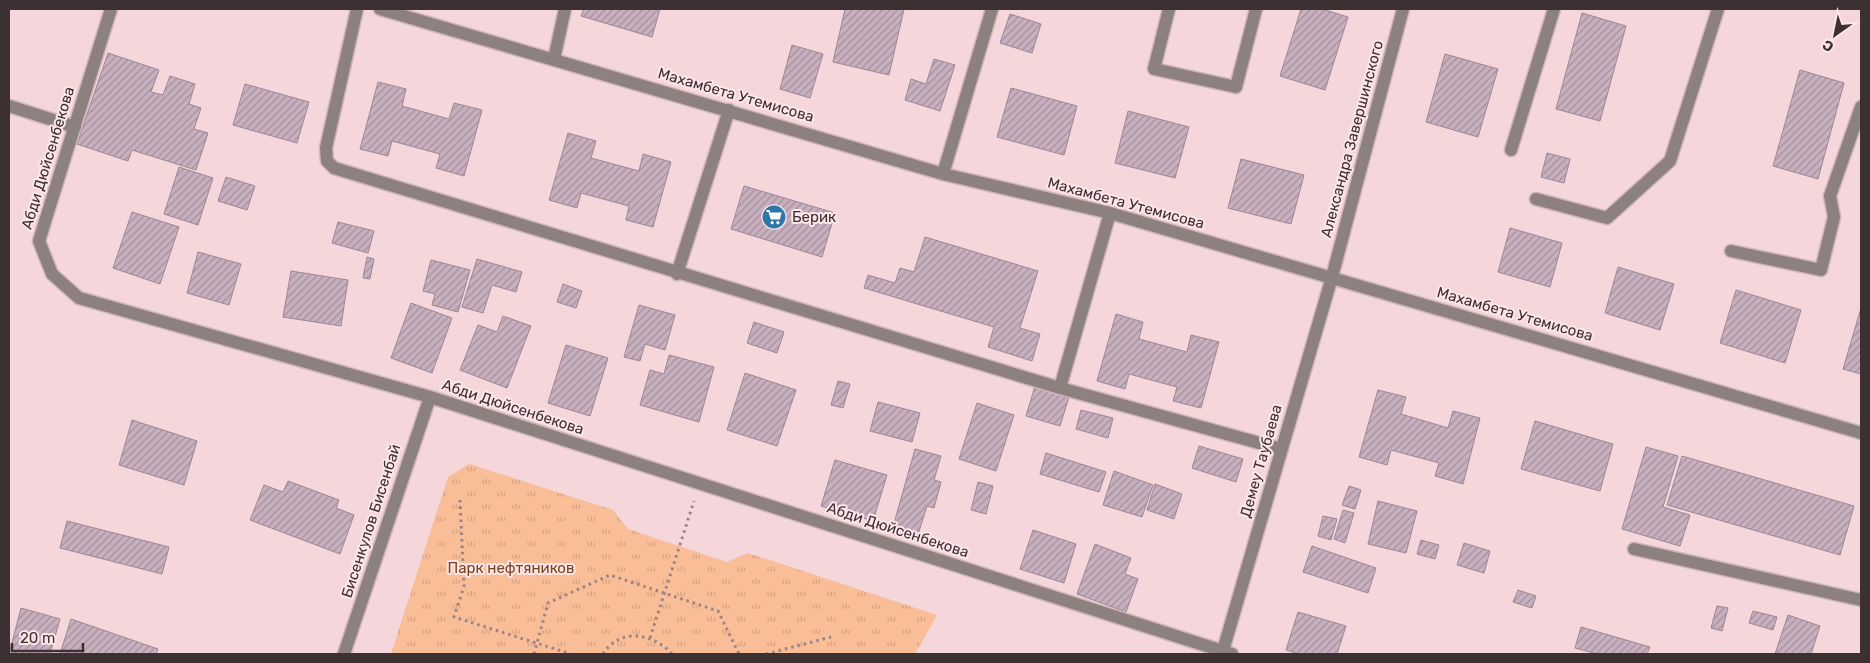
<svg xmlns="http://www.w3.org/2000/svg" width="1870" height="663" viewBox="0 0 1870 663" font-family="Rubik,sans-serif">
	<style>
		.park { fill: url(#park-tufts) }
		.building { fill: url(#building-hatch); stroke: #9d8694 }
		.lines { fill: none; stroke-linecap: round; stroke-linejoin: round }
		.minor-casing { stroke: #cfb5b9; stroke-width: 15 }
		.path { stroke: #998488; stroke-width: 3; stroke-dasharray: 2.5 4; stroke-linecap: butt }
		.minor { stroke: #8d817f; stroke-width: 12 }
		.labels { text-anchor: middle; stroke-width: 4; stroke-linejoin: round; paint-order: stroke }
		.street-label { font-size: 15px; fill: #3c3032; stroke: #fde5e9 }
		.poi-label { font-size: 15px; fill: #3c3032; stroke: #fde5e9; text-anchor: start }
		.park-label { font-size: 15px; fill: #76431d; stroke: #fde5e9 }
	</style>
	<defs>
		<pattern id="park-tufts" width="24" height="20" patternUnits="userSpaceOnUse" patternTransform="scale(1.25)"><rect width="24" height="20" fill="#f9bd97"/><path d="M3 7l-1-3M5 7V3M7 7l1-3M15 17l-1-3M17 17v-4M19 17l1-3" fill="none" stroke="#d6a383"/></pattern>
		<pattern id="building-hatch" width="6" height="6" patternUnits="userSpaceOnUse" patternTransform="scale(1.25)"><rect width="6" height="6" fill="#c8b0bf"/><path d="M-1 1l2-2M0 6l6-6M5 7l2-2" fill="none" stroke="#a4909c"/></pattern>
	</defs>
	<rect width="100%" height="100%" fill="#f4d6db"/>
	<path class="park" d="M469,464L613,510L628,529L727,562L748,553L937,615L915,654H391L448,477Z"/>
	<path class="building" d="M584,9H660L652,37L581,16Z
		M845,9H904L889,75L833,62Z
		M1301,9H1322L1348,17L1325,90L1280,76Z
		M1582,13L1626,26L1600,121L1556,109Z
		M1010,14L1041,24L1032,53L1000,43Z
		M792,45L823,54L810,98L780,89Z
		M108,53L159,70L151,92L163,95L170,76L195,84L189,104L201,108L194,129L208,133L196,170L132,150L128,161L77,144Z
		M1445,54L1498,69L1478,137L1426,122Z
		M934,59L955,65L940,111L905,100L911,79L926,84Z
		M1800,70L1844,83L1818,179L1773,166Z
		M378,82L406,89L402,106L449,119L454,103L482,110L464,176L436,168L440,154L392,141L388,156L360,149Z
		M245,84L309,102L297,143L233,125Z
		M1011,88L1077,106L1064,155L997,137Z
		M1128,111L1189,127L1175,178L1115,163Z
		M568,133L596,141L591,158L639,171L643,154L671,162L653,227L626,220L629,206L581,193L577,208L549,200Z
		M1547,153L1570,159L1564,183L1541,177Z
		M1241,159L1304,175L1291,224L1228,208Z
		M179,167L213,178L198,225L164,214Z
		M226,177L255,186L247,210L218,201Z
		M744,186L835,213L822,257L731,229Z
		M132,212L179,227L160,284L113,268Z
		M338,222L374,231L368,253L332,243Z
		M1510,228L1562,243L1550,287L1498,272Z
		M925,237L1038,271L1020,328L1040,334L1032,361L988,347L994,327L864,288L868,275L895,283L900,268L914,272Z
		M198,252L241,264L229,305L187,293Z
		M367,257L374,259L370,279L363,278Z
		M477,259L522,272L516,292L492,285L483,313L462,307Z
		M431,260L470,270L458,312L432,305L435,294L423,291Z
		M1618,267L1674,284L1660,330L1605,313Z
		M291,271L348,280L341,326L283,317Z
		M563,284L582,291L576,308L557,302Z
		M1736,290L1801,310L1785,363L1720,343Z
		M411,303L452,318L432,373L391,358Z
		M639,305L675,315L665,350L645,344L640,361L624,357Z
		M1861,308V374L1843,369Z
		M1116,314L1143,322L1139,339L1187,352L1191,335L1219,342L1201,408L1173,401L1177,387L1129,374L1125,389L1097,381Z
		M503,316L531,326L507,388L460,370L478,325L497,332Z
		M754,322L784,332L777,353L747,343Z
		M566,345L608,358L590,416L548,403Z
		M669,355L714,367L699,422L640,405L650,370L664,374Z
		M745,373L796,390L777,446L727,430Z
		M838,381L850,384L843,408L831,405Z
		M1035,386L1069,397L1060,426L1026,416Z
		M1378,390L1406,397L1401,414L1448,428L1453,411L1480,418L1463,484L1435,476L1439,463L1391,450L1387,465L1359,457Z
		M878,402L920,413L912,442L870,431Z
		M977,403L1014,415L996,471L959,459Z
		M1081,410L1113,418L1108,438L1076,429Z
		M132,420L197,441L184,485L119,465Z
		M1535,421L1613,444L1600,491L1521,469Z
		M1199,446L1243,459L1236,482L1192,468Z
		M1646,447L1678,456L1663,507L1690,515L1680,546L1622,529Z
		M915,449L941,456L934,480L941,482L934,508L927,506L916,541L891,534Z
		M1046,453L1106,472L1099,492L1040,474Z
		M1682,456L1854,506L1840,555L1667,505Z
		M835,460L887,475L873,521L821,506Z
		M1114,471L1153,485L1142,517L1103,505Z
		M288,481L339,500L336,508L354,515L340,554L250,520L264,485L283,492Z
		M978,482L993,486L986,514L971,510Z
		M1155,484L1182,494L1174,519L1147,510Z
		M1349,486L1361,490L1355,509L1342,505Z
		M1378,501L1417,511L1406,553L1368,544Z
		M1343,510L1354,513L1345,543L1334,539Z
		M1323,516L1337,519L1331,540L1318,536Z
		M67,521L169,547L162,574L60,548Z
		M1033,530L1076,544L1064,583L1020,569Z
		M1421,540L1439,545L1435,559L1417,554Z
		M1464,543L1490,551L1484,573L1457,565Z
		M1095,544L1131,558L1125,574L1138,579L1126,612L1077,594Z
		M1312,546L1376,568L1368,593L1303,572Z
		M1518,590L1536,596L1532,608L1513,602Z
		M1717,606L1728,608L1722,631L1711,628Z
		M21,608L60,619L50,654H9Z
		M1753,611L1777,617L1773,630L1749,623Z
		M1298,612L1346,626L1337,654H1299L1286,650Z
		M1788,615L1820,626L1811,654H1775Z
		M71,619L158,649L156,654H60Z
		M1581,627L1650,647L1647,654H1597L1575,648Z"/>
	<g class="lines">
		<defs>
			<path id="minor" d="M111,9L39,241L52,274L79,298L430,397L1232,654
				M357,9L326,148L327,161L334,168L1060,388L1281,449
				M380,9L943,174L1110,213L1861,433
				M1169,9L1154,69L1236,87L1256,9
				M554,59L565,9
				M9,106L75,127
				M1511,150L1554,9
				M943,174L992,9
				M1536,199L1607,218L1670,161L1718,9
				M1731,251L1821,270L1834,217L1830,196L1861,107
				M677,274L729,110
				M1060,388L1110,213
				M1634,549L1861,600
				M344,654L430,397
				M1222,654L1332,277L1403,9"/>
		</defs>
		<use href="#minor" class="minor-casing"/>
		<path class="path" d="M460,500L464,586L454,617L571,654
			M650,638L694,501
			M534,654L548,603L610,575L718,611L739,654
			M603,654C620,627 653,633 672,654
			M766,654L831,637"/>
		<use href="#minor" class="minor"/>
	</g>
	<defs>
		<symbol id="supermarket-disc" viewBox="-11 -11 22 22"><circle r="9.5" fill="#2b77aa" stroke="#fde5e9"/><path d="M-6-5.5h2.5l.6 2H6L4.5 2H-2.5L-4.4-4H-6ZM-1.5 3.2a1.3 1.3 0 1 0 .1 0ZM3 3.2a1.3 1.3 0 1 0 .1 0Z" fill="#fff"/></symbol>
	</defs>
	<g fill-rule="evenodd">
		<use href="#supermarket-disc" x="760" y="203" width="28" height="28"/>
	</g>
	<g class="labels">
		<g class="street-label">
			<text transform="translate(736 95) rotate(16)" y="5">Махамбета Утемисова</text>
			<text transform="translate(1352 139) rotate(-75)" y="5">Александра Завершинского</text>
			<text transform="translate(48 158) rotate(-73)" y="5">Абди Дюйсенбекова</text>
			<text transform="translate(1126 203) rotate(15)" y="5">Махамбета Утемисова</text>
			<text transform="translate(1515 314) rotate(16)" y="5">Махамбета Утемисова</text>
			<text transform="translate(513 407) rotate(18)" y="5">Абди Дюйсенбекова</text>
			<text transform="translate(1261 461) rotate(-74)" y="5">Демеу Таубаева</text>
			<text transform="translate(371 521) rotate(-72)" y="5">Бисенкулов Бисенбай</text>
			<text transform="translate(898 530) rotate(18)" y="5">Абди Дюйсенбекова</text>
		</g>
		<g class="poi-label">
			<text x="792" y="222">Берик</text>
		</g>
		<g class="park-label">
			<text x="511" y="573">Парк нефтяников</text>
		</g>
	</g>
	<rect width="1870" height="663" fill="none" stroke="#3c3032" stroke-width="20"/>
	<g transform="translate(1835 35) rotate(213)" stroke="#fde5e9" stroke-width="4" paint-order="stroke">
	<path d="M0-4L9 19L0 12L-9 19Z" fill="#3c3032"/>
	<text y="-8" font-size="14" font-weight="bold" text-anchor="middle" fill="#3c3032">С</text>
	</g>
	<path d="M12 643v8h71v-8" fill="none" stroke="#3c3032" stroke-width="2.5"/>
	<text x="20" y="643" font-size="15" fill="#3c3032" stroke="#fde5e9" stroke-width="4" paint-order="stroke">20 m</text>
</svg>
